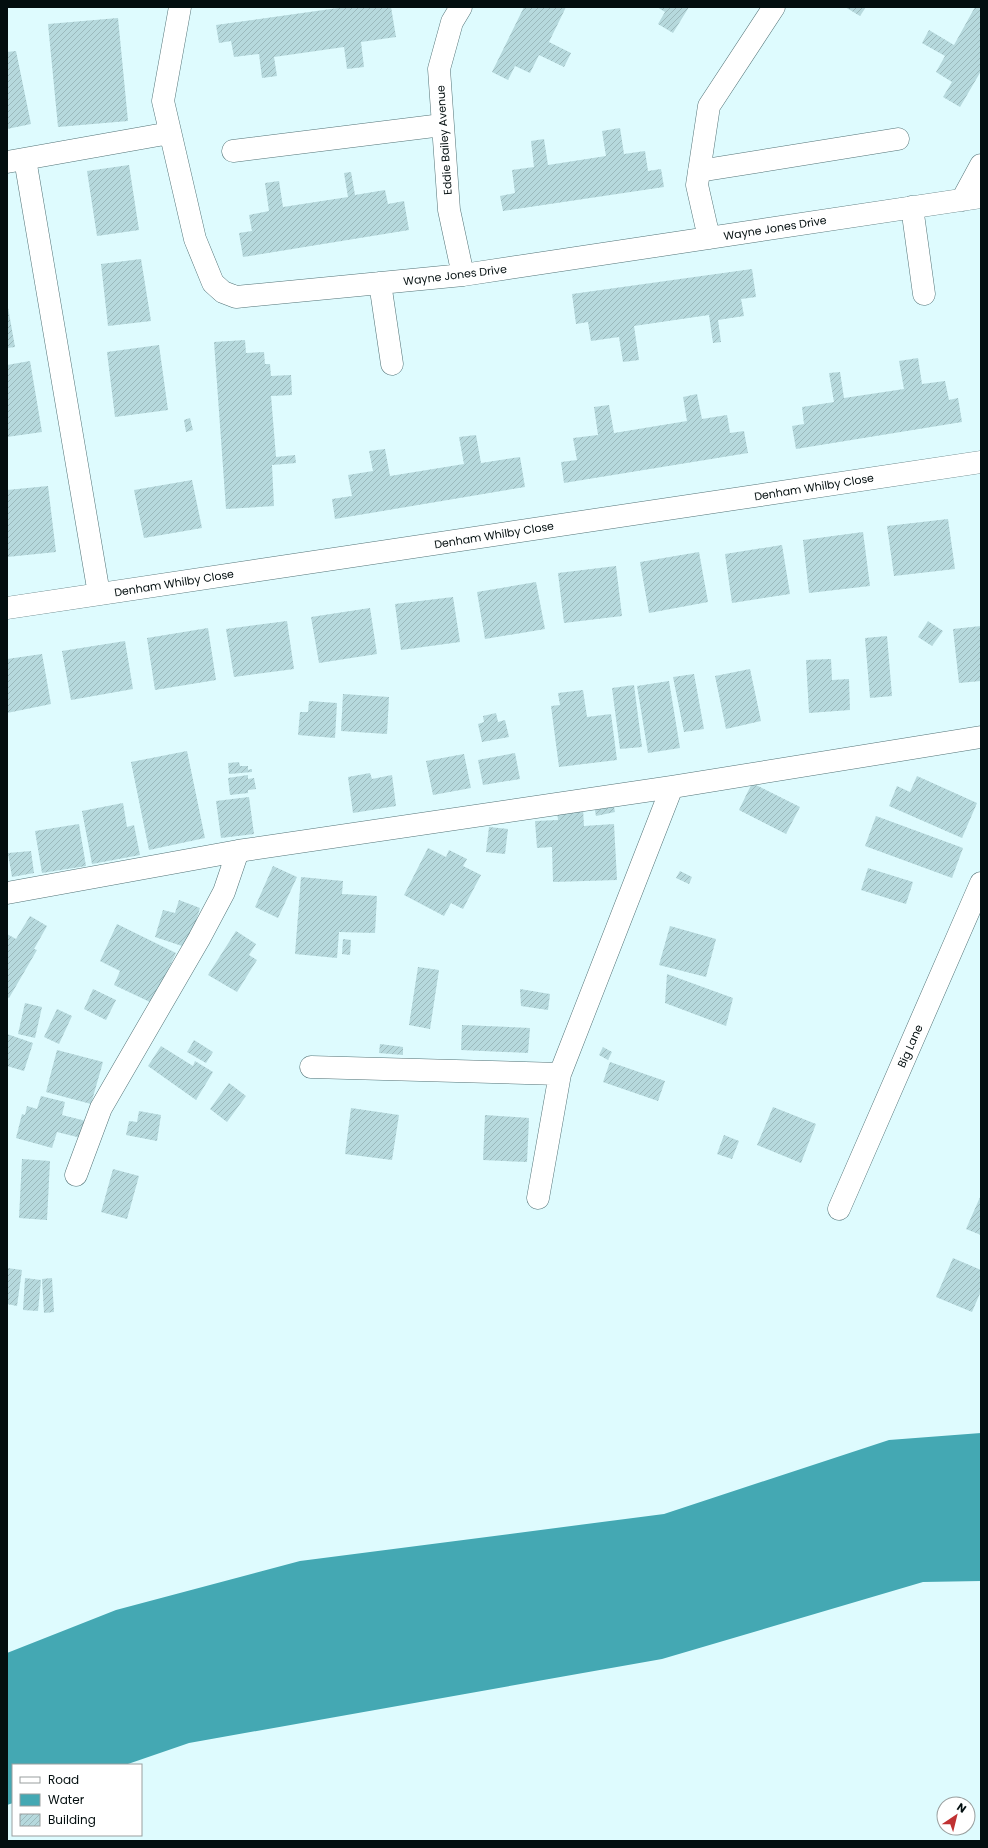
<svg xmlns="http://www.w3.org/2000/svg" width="988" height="1848" viewBox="0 0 988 1848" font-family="Poppins,sans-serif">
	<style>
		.water { fill: #44a8b3 }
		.building { fill: url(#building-hatch) }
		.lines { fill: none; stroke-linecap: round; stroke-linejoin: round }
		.minor-casing { stroke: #537377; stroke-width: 23 }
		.minor { stroke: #fff; stroke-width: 22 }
		.labels { text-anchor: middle; stroke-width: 3; stroke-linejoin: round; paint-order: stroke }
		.street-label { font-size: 11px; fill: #030e0f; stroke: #fff }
	</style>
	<defs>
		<pattern id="building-hatch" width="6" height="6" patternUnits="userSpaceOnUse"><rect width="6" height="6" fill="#b6d9dd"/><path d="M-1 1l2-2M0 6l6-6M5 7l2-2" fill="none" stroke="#9bb9bc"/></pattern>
	</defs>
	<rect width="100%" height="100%" fill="#defbfe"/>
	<path class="water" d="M981,1433V1581L923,1582L662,1659L189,1743L125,1765H13V1803L7,1805V1653L116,1610L300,1561L664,1514L889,1440Z"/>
	<path class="building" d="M345,7H391L396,37L361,42L364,67L347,69L344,47L274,57L277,76L262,78L259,54L234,57L231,41L219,43L216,25Z
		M524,7H566L549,42L571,53L564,67L539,55L530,73L515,66L508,80L492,72Z
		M657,7H689L673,33L658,24L665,12Z
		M845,7H866L860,16Z
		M975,7H981V71L960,107L943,97L952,82L936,72L945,56L922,43L929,30L954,45Z
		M118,18L128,121L58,127L48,24Z
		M16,51L31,124L7,129V52Z
		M620,128L624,154L645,151L648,171L661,169L664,187L503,211L500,196L515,193L512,170L534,167L531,141L544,139L548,165L606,156L602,131Z
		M129,165L139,230L97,236L87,171Z
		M351,172L355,195L385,190L388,204L404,201L409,230L243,257L239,233L252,231L249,215L269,211L265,183L279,181L283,207L348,197L344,173Z
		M141,259L151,321L108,326L101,264Z
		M752,269L756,297L741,299L744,316L718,320L721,342L713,343L709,315L634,326L639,360L623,362L619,337L591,341L588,322L576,324L572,294Z
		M7,302L15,347L7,348Z
		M245,340L246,353L264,352L265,364H270L271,376L291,375L292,395L271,396L276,457L295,455L296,463L272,465L274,506L226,509L214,342Z
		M159,345L168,410L115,417L107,352Z
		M918,358L922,384L945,381L949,400L958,398L962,422L796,449L792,426L804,424L802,407L834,402L829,373L840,372L844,398L904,389L899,361Z
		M30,361L42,432L7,437V365Z
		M697,394L702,419L727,415L730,433L744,431L748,453L564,483L561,462L577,460L573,438L598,435L594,407L609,405L614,433L687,421L683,397Z
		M190,418L193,430L186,432L184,420Z
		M476,435L481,463L520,457L525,487L335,519L332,499L352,496L348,475L373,471L369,451L385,449L390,476L464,464L459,437Z
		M192,480L202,528L144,538L134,490Z
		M48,486L56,552L7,557V490Z
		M948,519L955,569L894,576L887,526Z
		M863,532L870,586L809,593L803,540Z
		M782,545L790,594L732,603L725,554Z
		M699,552L708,602L649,613L640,562Z
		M616,566L622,616L564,623L558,573Z
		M536,582L545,629L485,639L477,592Z
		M453,597L460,642L401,650L395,604Z
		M370,608L377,654L319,663L311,617Z
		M287,621L294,669L234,677L226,629Z
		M928,621L943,631L932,646L918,637Z
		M981,626V681L959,683L953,629Z
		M208,628L216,680L155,690L147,638Z
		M887,636L892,696L870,698L865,638Z
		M125,641L133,689L71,700L62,651Z
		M42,654L51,704L7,713V659Z
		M831,659L832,680L849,679L850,710L809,713L806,660Z
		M750,669L761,721L726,729L715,676Z
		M694,674L704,729L684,732L673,677Z
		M669,681L680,748L648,753L637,686Z
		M634,685L642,747L620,749L612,688Z
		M583,690L587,717L611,714L617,760L559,767L551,706L560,705L558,693Z
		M343,694L389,697L387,734L341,731Z
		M309,701L337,703L335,738L298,735L300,712H308Z
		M496,713L498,722L505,720L509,737L482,742L478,724L484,722L483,716Z
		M187,751L205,838L149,850L131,762Z
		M515,753L520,779L483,785L478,760Z
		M464,754L471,788L433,795L426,761Z
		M239,762L240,766H248V770L252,769V772L229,774L228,763Z
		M370,773L372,779L392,775L396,806L353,813L348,777Z
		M248,775V779L254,778L256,789L248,790V793L230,795L228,778Z
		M917,776L977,803L962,838L889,806L897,786L910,792Z
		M752,783L800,807L786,834L739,810Z
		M249,797L254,834L221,838L216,801Z
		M613,802L615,812L596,816L594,806Z
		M123,803L127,827L134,825L140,855L92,864L82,811Z
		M583,809L584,826L614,824L617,880L553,882L552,847L537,848L535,821L558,820L557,810Z
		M876,816L963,848L952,878L865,846Z
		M79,824L86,866L42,873L35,831Z
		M489,827L508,829L505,854L486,852Z
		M428,848L446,857L449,850L467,859L463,866L481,875L463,909L451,903L444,916L404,895Z
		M31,851L34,873L12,877L8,853Z
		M273,866L297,877L278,918L255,907Z
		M868,868L913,882L906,904L861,890Z
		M680,871L692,877L689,884L676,878Z
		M301,877L343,881L342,894L377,896L375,933L339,932L337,958L295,954Z
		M179,900L200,908L188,948L155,937L163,910L175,913Z
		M30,916L47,926L34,949L37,950L9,998L7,997V934L16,939Z
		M117,924L176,953L152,1003L114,985L120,971L100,961Z
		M670,926L716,939L706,977L659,965Z
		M236,931L256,944L249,955L257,960L237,992L208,975Z
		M343,939L351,940L350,955L342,954Z
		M418,967L439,970L430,1029L409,1025Z
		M667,974L733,998L726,1026L665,1003Z
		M93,989L116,1000L106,1020L84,1009Z
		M520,989L550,994L548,1010L521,1006Z
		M25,1003L42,1007L35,1038L18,1034Z
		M57,1009L72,1016L59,1044L44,1037Z
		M462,1025L530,1028L528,1053L461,1050Z
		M7,1034L33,1043L24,1071L7,1066Z
		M194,1040L213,1052L206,1063L187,1052Z
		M380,1044L403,1047V1055L379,1053Z
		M161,1046L193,1066L195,1061L213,1072L196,1100L148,1066Z
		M603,1047L612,1052L608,1060L599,1055Z
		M57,1050L103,1062L91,1104L46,1092Z
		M610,1062L665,1081L658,1101L603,1082Z
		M229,1083L246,1096L227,1122L210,1109Z
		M41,1096L65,1102L62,1115L90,1122L85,1139L57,1132L52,1148L16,1138L22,1114L25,1115L27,1106L37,1109Z
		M773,1107L816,1124L801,1163L757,1145Z
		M351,1108L399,1115L392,1160L345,1154Z
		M139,1111L161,1115L157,1141L126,1135L129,1121L137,1122Z
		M485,1115L529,1118L527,1162L483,1160Z
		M724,1135L739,1141L732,1159L717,1154Z
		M22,1159L50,1161L47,1220L19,1218Z
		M113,1169L139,1176L127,1219L101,1212Z
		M981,1195V1235L966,1229Z
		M953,1258L981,1270V1291L972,1312L936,1297Z
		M7,1268L22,1270L17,1306L7,1304Z
		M25,1278L41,1280L38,1311L23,1310Z
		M52,1278L54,1312L44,1313L42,1279Z"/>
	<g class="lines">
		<defs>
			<path id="minor" d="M180,7L163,101L195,239L213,283L223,292L236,297L463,275L981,197
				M461,7L452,22L439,69L449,210L463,275
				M233,151L442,125
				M25,159L99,594
				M7,162L170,133
				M699,171L898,139
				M962,200L981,165
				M912,207L924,294
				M709,238L697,185L709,106L774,7
				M380,283L392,364
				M7,608L981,462
				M7,893L238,851L672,787L981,737
				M311,1067L560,1074
				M76,1175L101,1108L199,939L224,892L238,851
				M538,1198L560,1074L672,787
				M839,1209L981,883"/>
		</defs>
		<use href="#minor" class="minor-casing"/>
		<use href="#minor" class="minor"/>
	</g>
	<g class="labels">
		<g class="street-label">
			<text transform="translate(444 140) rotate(-94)" y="4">Eddie Bailey Avenue</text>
			<text transform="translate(775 228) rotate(-9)" y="4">Wayne Jones Drive</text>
			<text transform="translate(455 275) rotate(-7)" y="4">Wayne Jones Drive</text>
			<text transform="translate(814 487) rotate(-9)" y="4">Denham Whilby Close</text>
			<text transform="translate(494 535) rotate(-9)" y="4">Denham Whilby Close</text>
			<text transform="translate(174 583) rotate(-9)" y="4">Denham Whilby Close</text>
			<text transform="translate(910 1046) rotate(-66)" y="4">Big Lane</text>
		</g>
	</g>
	<rect width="988" height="1848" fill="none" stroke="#030e0f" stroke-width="16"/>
	<rect x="12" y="1764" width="130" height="72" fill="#ffffff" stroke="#9a9f9f"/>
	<rect x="20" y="1777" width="20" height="6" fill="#ffffff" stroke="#9a9f9f"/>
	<text x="48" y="1784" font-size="12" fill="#030e0f">Road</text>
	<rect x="20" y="1794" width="20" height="12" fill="#44a8b3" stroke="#9a9f9f"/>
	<text x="48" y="1804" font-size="12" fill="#030e0f">Water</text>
	<rect x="20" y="1814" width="20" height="12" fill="url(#building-hatch)" stroke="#9a9f9f"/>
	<text x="48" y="1824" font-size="12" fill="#030e0f">Building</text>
	<g transform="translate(956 1816) rotate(35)"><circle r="19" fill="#ffffff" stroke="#9a9f9f"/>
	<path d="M0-3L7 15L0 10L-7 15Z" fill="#c03132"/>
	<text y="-6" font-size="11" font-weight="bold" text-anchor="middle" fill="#030e0f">N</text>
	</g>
</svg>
